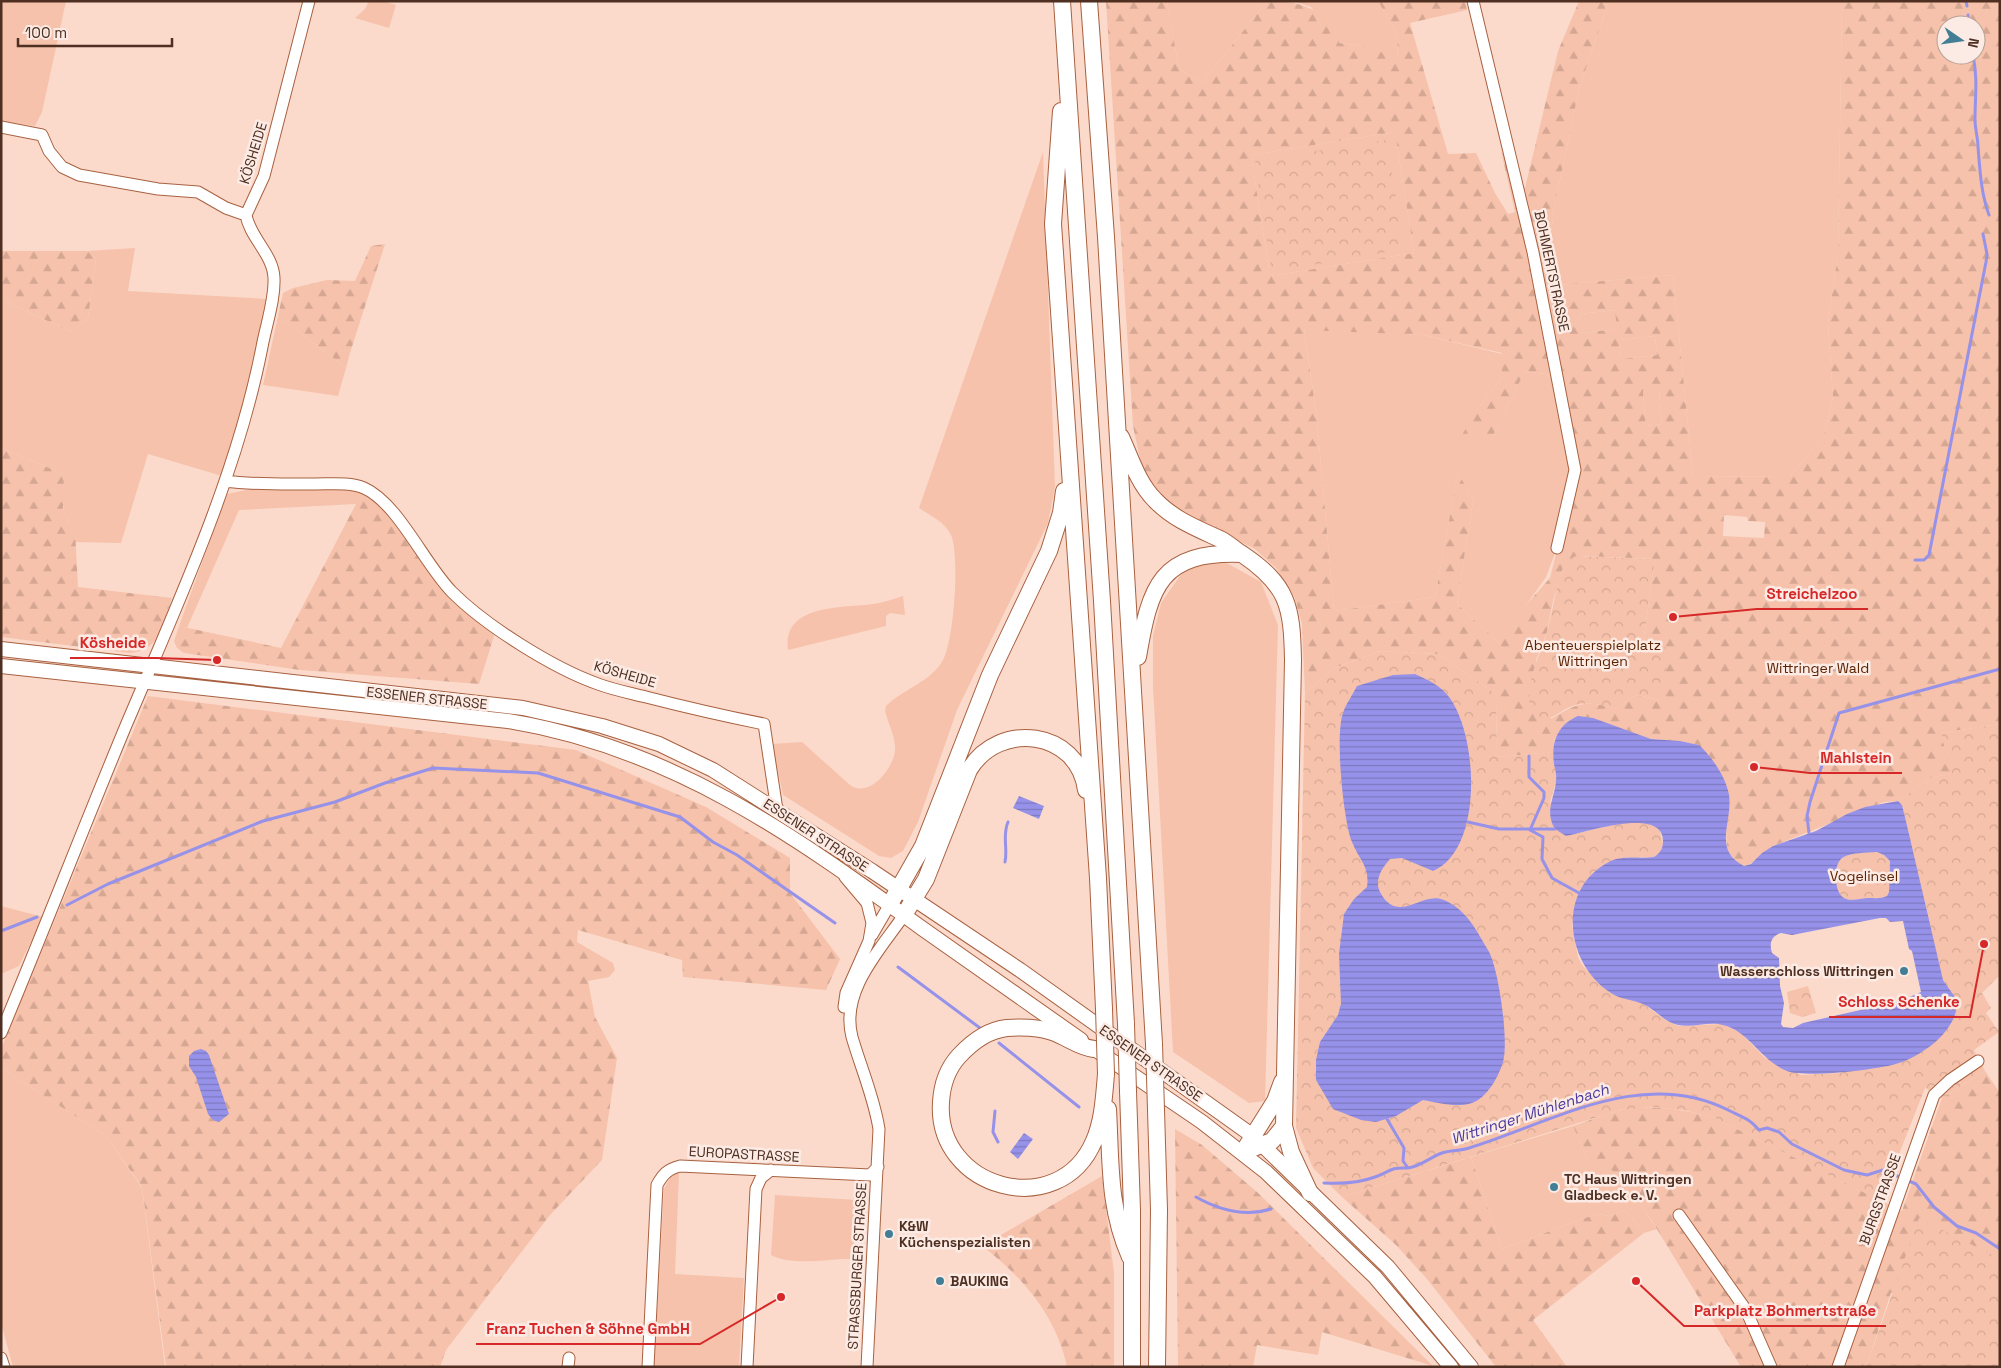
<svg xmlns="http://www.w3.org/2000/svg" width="2001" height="1368" viewBox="0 0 2001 1368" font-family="'Space Grotesk',sans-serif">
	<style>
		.grass { fill: #f6c2ab }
		.forest { fill: url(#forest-firs); fill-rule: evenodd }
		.park { fill: url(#park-crowns) }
		.water { fill: url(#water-rules); fill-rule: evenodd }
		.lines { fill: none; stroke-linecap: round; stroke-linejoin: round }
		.stream { stroke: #9692ea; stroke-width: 3 }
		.minor-casing { stroke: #a86140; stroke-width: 13 }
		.major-casing { stroke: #a86140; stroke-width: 16 }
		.highway-casing { stroke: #a86140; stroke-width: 18 }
		.minor { stroke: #fff; stroke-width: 11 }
		.major { stroke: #fff; stroke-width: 14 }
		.highway { stroke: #fff; stroke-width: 16 }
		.highway-bridge-casing { stroke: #a86140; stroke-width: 18; stroke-linecap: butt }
		.highway-bridge { stroke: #fff; stroke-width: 16 }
		.poi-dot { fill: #427f96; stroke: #fcebe4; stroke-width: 2 }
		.labels { text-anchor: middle; stroke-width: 5; stroke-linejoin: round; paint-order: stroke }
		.street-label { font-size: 14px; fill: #4e2f21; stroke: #fcebe4 }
		.park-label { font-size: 14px; fill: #5d2303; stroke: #fcebe4 }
		.poi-label { font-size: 14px; font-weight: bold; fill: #4e2f21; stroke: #fcebe4; text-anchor: start }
		.water-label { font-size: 15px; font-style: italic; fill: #49389d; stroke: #fcebe4 }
		.leader { fill: none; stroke: #d62828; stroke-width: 2 }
		.callout-dot { fill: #d62828; stroke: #fcebe4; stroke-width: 2 }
		.callout-label { font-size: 15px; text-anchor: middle; font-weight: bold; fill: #d62828; stroke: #fcebe4; stroke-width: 5; stroke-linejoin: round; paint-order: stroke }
	</style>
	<defs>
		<pattern id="forest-firs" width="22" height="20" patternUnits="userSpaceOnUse" patternTransform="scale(1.25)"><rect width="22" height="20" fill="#f6c2ab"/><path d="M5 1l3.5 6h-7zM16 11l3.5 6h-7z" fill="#d5a793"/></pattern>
		<pattern id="park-crowns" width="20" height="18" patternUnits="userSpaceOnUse" patternTransform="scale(1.25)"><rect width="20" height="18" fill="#f6c2ab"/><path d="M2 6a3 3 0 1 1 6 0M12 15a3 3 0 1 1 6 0" fill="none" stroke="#d5a793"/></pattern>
		<pattern id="water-rules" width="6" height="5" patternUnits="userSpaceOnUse" patternTransform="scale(1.25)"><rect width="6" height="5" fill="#9692ea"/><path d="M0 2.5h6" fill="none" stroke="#7d78bd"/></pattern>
	</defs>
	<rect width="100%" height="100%" fill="#fbdacc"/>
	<path class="grass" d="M1,1H66L42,112L35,126L1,121Z
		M369,1H383L396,5L389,28L355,18L365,9Z
		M1167,1H1267L1202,83L1179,69Z
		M1293,1H1378L1397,34L1398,61L1371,47L1339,43L1311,7Z
		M1609,1H1842L1838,253L1828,323L1833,398L1824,435L1790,477L1693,476L1673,275L1545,286L1554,209L1579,89Z
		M1395,132L1414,253L1270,276L1251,155Z
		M1043,152L1055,487L1048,523L957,710L918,822L903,851L891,858L879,856L783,795L772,744L802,742L850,785C869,799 894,768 895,750C896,738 888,723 885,711L886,706C903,689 931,682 943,660C954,640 960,556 951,535C945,522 931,516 919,508Z
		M135,248L128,291L267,299L250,385L222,476L148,454L121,543L76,542C75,525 67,524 64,510C61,499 64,485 64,474L1,448V299L71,332L88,318L96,259L87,251Z
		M1616,310L1618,329L1581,333L1579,314Z
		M278,316L346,368L338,396L263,385Z
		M1304,329L1424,335L1502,354V377L1477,410L1492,438L1525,371L1558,376L1575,470L1557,548L1546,577L1499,643L1457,604L1473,501L1458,473L1435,597L1334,611L1317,420Z
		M1655,336L1657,355L1621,359L1619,340Z
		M1659,389L1662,424L1646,426L1643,390Z
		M256,488H347L365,493L356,504L239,510L187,628L179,626L227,494Z
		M1223,561L1261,582L1278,625L1265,1101L1249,1103L1173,1052L1153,686V636L1161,603L1187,566Z
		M903,596L905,615L890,613L886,616V626L788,650C782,604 842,608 873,604C883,603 893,599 903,596Z
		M1,906L43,917L19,966L1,974Z
		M1,1068L106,1136L142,1188L165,1367H13L1,1323Z
		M1573,1126L1587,1158L1612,1170L1638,1202L1657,1229L1644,1233L1625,1210L1610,1216L1596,1214L1502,1249L1471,1157Z
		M679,1172L675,1274L744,1278L739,1367H654L664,1189L672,1174Z
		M775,1195L857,1200L853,1259C828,1258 794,1267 771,1255Z"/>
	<path class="forest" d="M1106,1H1167L1179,69L1202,83L1267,1C1301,1 1309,7 1338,24L1339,43L1371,47L1398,60L1397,34L1378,1H1465L1467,10L1410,23L1448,154L1476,153L1495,193L1508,214L1515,212L1501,151L1525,188L1558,51L1579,1H1609L1579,89L1554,209L1545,286L1673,275L1693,476L1790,477L1824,435L1833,398L1828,323L1838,253L1842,1H2000V724L1941,733L1952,773L1931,778L1898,801L1884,802L1773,846C1764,852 1754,864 1744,866L1736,862L1727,850L1726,825L1729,807L1699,745L1680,741L1651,739L1612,726L1555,738L1553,752L1497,757L1496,694L1438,654L1380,651L1335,668L1305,693L1302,624L1294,596L1276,568L1255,549L1186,515L1161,495L1142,468L1133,426ZM1946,25H1976V55H1946ZM1395,132L1414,253L1270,276L1251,155ZM1615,310L1617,329L1582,333L1579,314ZM1304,330L1424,335L1502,353V377L1477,410L1462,435L1492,438L1525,371L1558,376L1575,470L1566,514L1550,578L1517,615L1499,643L1457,604L1473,501L1458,472L1435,597L1334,611L1317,420ZM1655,336L1657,355L1621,359L1619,340ZM1659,389L1662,424L1646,426L1643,391ZM1724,515L1747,517L1748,521L1765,522L1764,538L1723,536ZM1584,556L1655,559L1643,643L1660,700L1636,695L1617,709C1585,700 1579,702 1551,719L1536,660L1547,632L1553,601L1563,568Z
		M385,244L350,353L346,368L278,316L283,293L293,288L327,280L355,281L371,246Z
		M1,251H87L96,259L88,318L71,332L1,299Z
		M1,448L64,474L63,508L68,521L75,529L78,587L172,598C162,624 161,650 130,653L1,637Z
		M365,493L378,502L446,594L495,633L479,684L300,670L184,653L177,648L174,641L179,626L281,648L356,504Z
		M148,696L576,750L706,807L790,858V893L840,959L826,990L683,977L682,960L578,930L577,942L613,963L615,970L609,977L588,981L595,1017L617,1058L602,1160L550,1215L446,1350L440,1367H166L142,1187L106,1136L1,1068V1049Z
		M1985,1071L2000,1093V1261L1891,1293L1866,1367H1741L1652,1221L1612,1170L1602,1173L1587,1158L1573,1126C1589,1121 1606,1113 1622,1110C1654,1104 1684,1110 1715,1118L1902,1211L1942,1098Z
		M1175,1129L1202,1145L1257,1192L1433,1366L1322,1332L1318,1355L1257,1345L1253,1367H1178Z
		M1471,1157L1502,1249L1596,1214L1610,1216L1625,1210L1644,1233L1533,1320L1567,1367H1496L1427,1279L1396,1245L1342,1197Z
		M1102,1176L1114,1273V1367H1067C1057,1317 1022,1276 982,1246Z"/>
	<path class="park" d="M1386,140L1405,249L1272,272L1255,161Z
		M1576,556L1655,559L1643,643L1669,648L1661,700L1636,695L1617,709C1602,705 1585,700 1570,707C1558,712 1552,721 1538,719C1532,714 1529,707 1529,699C1529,674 1540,655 1547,632C1553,611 1555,589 1563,569C1565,563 1570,558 1576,556Z
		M1380,651L1438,654L1496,694L1497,757L1553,752L1557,778L1550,802L1566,836C1590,832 1639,813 1659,828L1663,844L1660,853L1654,857L1621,858L1594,872L1582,888L1577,899L1572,926L1578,957L1582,965L1609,992L1642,1003L1667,1021L1679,1026L1722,1024L1740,1032L1764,1057L1801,1075L1838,1073L1898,1063L1937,1039L1955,1016L1950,990L1943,980L1938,965L1905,817L1902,805L1898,801L1931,778L1951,773L1941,733L2000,724V975L1982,993L1991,1008L1986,1013L1999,1032L1974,1050L1985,1071L1942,1098L1925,1088L1888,1182L1877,1199L1715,1118L1683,1110L1652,1107L1620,1110L1342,1197L1313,1168L1296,1128L1305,693L1335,668Z
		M1877,852L1884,855L1890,861L1889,892L1887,896C1881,899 1874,898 1868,898C1860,898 1852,902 1844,898C1834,892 1833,866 1842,858C1851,852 1866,853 1877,852Z
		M1808,986L1816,1013L1802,1017L1790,1013L1787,992Z
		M1919,1218L2000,1259V1367H1866Z"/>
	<path class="water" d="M1415,674C1428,680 1440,685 1449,697C1478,735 1484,849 1433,871L1402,858L1390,859C1382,868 1374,880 1380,892C1398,926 1422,890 1444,900C1467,910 1476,930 1488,950C1499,968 1509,1042 1503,1062C1499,1076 1487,1098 1472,1103C1456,1108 1439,1103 1423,1100L1396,1116L1376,1122L1361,1120L1333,1109L1316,1080V1060L1320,1042L1338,1015L1341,1004L1339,954L1344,914L1354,899L1367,887C1370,866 1359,860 1352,842C1343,820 1335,734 1343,713C1346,704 1353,694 1357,686L1393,675Z
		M1578,716L1593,718L1651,739L1680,741L1699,745C1712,757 1726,777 1729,795C1733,822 1712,850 1744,866L1751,864L1762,853L1773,846L1816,831L1847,814L1865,807L1898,801L1902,805L1905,817L1943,980L1957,1000C1959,1029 1924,1055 1899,1063C1878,1070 1806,1078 1787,1071C1760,1060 1749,1031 1723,1025C1709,1021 1693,1028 1678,1025C1664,1022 1656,1010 1643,1004C1632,999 1621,1000 1611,993C1565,964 1556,889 1609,862C1622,855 1639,859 1654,857C1660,853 1663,849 1663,841C1663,806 1587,832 1566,836L1555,829C1544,811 1555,798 1556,780C1557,775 1555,769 1554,764C1551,743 1557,725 1578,716ZM1877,852L1884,855L1890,861L1889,892L1887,896C1881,899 1875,898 1868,898C1860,898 1852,902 1844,898C1834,892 1833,865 1842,858C1851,852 1866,853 1877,852ZM1880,918H1886L1890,922L1903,921L1909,949L1912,951L1921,992L1900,1001L1803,1023L1793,1028L1783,1027L1781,1024L1784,1003L1780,986L1779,958L1772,953C1769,944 1771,936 1781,933L1792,935Z
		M1019,796L1044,806L1039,819L1013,808Z
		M201,1049L206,1051L209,1055L229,1114L219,1122L213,1120L208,1114L196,1077L189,1066V1056L194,1051Z
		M1024,1133L1033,1139L1018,1159L1010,1152Z"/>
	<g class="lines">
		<path class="stream" d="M1966,1L1967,6
			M1968,15L1969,25
			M1973,55C1978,80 1975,96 1975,120C1975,129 1978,138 1978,147C1980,171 1981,193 1989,215
			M1915,560H1924L1929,555L1986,262L1987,254L1983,234
			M1529,756V777L1544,792V798L1530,830L1543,837L1542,859L1552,878L1579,893
			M1468,822L1499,829H1555
			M1809,833L1807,816L1810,802L1839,713L2000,669
			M1005,862C1008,848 1002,836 1008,822
			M67,905L108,884L263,821L335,802L385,783L433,768L538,773L680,817L713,842L737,855L835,923
			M1,931L37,917
			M898,967L980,1028
			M999,1043L1079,1107
			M995,1111L993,1132L998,1142
			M1387,1119L1404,1148L1403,1161L1408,1168C1422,1166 1430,1157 1442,1153C1451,1150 1460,1151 1469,1148C1551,1123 1642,1066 1728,1110C1742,1117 1749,1118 1759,1130L1767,1128L1779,1132L1792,1144L1844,1170L1867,1175L1883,1170L1916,1184L1934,1207L1957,1226L1976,1233L2000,1249
			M1324,1183C1340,1184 1359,1183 1375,1177C1390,1172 1389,1167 1407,1168
			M1196,1197C1219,1210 1245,1217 1271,1209"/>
		<defs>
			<path id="minor" d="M1473,1L1533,252L1575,470L1557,548
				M1,127L42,135L49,151L62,167L79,175L158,189L198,192L226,208L246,215
				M225,481C255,485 285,484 316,484C331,484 350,482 364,488C398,503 425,565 452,592C486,626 553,668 598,684C614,690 630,693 646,697C685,707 724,716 764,724L777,810
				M872,935L890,904
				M844,1007L846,993L869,941L872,923L867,903L845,877
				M1,1033C44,930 84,826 127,723C178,603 237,475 262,347C266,325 275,300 274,278C273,254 250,238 246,215L264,176L309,1
				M1679,1215L1746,1310L1771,1367
				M1,1358L4,1367
				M568,1367L569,1358
				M648,1367L657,1185C663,1174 668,1169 680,1166L870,1175L878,1167
				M747,1367L756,1189L761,1178L771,1170
				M867,1367L879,1129C874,1097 861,1068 852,1037C840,991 880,950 904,915
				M1838,1367L1934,1095L1950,1080L1978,1061"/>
			<path id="major" d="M1,649L523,708L602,726L659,744L713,770L872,871L1020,970L1253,1136L1388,1267L1471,1367
				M1,666L508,721C672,748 792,834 923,929C976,966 1029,1003 1081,1040
				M1099,1052L1202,1122L1266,1172L1375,1277L1451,1367"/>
			<path id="highway" d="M1062,1L1102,601L1126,1024
				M1089,1L1106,237L1154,1044
				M1061,111L1053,224L1098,878L1104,1009
				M1121,437C1131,459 1138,483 1155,500C1173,519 1196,528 1220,539C1228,543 1234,549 1242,554C1288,585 1292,606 1293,660L1284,1126L1291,1152L1310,1193
				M1138,657C1150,586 1160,551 1242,554
				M890,904L923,846L990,675L1049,551L1061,513L1064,491
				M904,915L926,879L969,770C999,720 1078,730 1086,790
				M1094,1049C1078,1047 1067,1037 1052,1032C1038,1027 1022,1027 1007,1028C988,1030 971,1043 959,1056C948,1068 942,1085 941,1102C935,1189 1059,1223 1094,1141C1103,1120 1104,1097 1106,1074
				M1128,1091L1132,1210V1367
				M1108,1109C1111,1162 1108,1207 1130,1257
				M1156,1110L1159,1210L1157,1367
				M1243,1152L1275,1101L1282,1082
				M1243,1152L1272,1141L1284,1126"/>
		</defs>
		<use href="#minor" class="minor-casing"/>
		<use href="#major" class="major-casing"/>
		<use href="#highway" class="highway-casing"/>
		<use href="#minor" class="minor"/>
		<use href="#major" class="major"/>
		<use href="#highway" class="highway"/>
		<defs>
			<path id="highway-bridge" d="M1104,1009L1106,1074
				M1126,1024L1128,1091
				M1154,1044L1156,1110"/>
		</defs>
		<use href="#highway-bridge" class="highway-bridge-casing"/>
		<use href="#highway-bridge" class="highway-bridge"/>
	</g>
	<g class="poi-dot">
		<circle cx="1904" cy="971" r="5"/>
		<circle cx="1554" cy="1187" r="5"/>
		<circle cx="889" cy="1234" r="5"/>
		<circle cx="940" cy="1281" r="5"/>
	</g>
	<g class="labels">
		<g class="street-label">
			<text transform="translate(253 153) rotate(-73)" y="5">KÖSHEIDE</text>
			<text transform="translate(1552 271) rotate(78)" y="5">BOHMERTSTRASSE</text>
			<text transform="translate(625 674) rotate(16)" y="5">KÖSHEIDE</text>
			<text transform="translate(427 698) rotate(6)" y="5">ESSENER STRASSE</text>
			<text transform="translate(816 835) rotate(33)" y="5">ESSENER STRASSE</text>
			<text transform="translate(1151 1063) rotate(35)" y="5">ESSENER STRASSE</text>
			<text transform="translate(744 1154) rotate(3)" y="5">EUROPASTRASSE</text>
			<text transform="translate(1880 1199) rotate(-70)" y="5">BURGSTRASSE</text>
			<text transform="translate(857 1266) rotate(-87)" y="5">STRASSBURGER STRASSE</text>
		</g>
		<g class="park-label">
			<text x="1593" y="650">Abenteuerspielplatz<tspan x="1593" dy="16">Wittringen</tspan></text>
			<text x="1818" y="673">Wittringer Wald</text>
			<text x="1864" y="881">Vogelinsel</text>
		</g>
		<g class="poi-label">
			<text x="1894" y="976" text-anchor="end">Wasserschloss Wittringen</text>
			<text x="1564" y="1184">TC Haus Wittringen<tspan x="1564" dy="16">Gladbeck e. V.</tspan></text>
			<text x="899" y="1231">K&amp;W<tspan x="899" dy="16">Küchenspezialisten</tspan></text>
			<text x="950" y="1286">BAUKING</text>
		</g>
		<g class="water-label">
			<text transform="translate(1530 1114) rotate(-18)" y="5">Wittringer Mühlenbach</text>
		</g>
	</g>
	<path class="leader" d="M1673 617L1757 609H1868M217 660L156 658H70M1754 767L1810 773H1902M1984 944L1970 1017H1829M1636 1281L1684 1326H1886M781 1297L700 1344H476"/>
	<g class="callout-dot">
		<circle cx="1673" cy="617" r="5"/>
		<circle cx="217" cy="660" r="5"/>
		<circle cx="1754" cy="767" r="5"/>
		<circle cx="1984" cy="944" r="5"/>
		<circle cx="1636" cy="1281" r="5"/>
		<circle cx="781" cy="1297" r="5"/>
	</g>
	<g class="callout-label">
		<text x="1812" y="599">Streichelzoo</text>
		<text x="113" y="648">Kösheide</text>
		<text x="1856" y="763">Mahlstein</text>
		<text x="1899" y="1007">Schloss Schenke</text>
		<text x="1785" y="1316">Parkplatz Bohmertstraße</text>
		<text x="588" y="1334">Franz Tuchen &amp; Söhne GmbH</text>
	</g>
	<rect width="2001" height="1368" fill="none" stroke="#4e2f21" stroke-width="5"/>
	<g transform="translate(1961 40) rotate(103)"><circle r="24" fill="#fcebe4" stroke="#b6a096"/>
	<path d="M0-4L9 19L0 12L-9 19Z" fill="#427f96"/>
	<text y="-8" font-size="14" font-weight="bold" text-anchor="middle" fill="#4e2f21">N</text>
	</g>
	<path d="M18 38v8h154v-8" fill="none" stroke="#4e2f21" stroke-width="2.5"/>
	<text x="25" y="38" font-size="15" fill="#4e2f21" stroke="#fcebe4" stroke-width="4" paint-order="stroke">100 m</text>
</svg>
